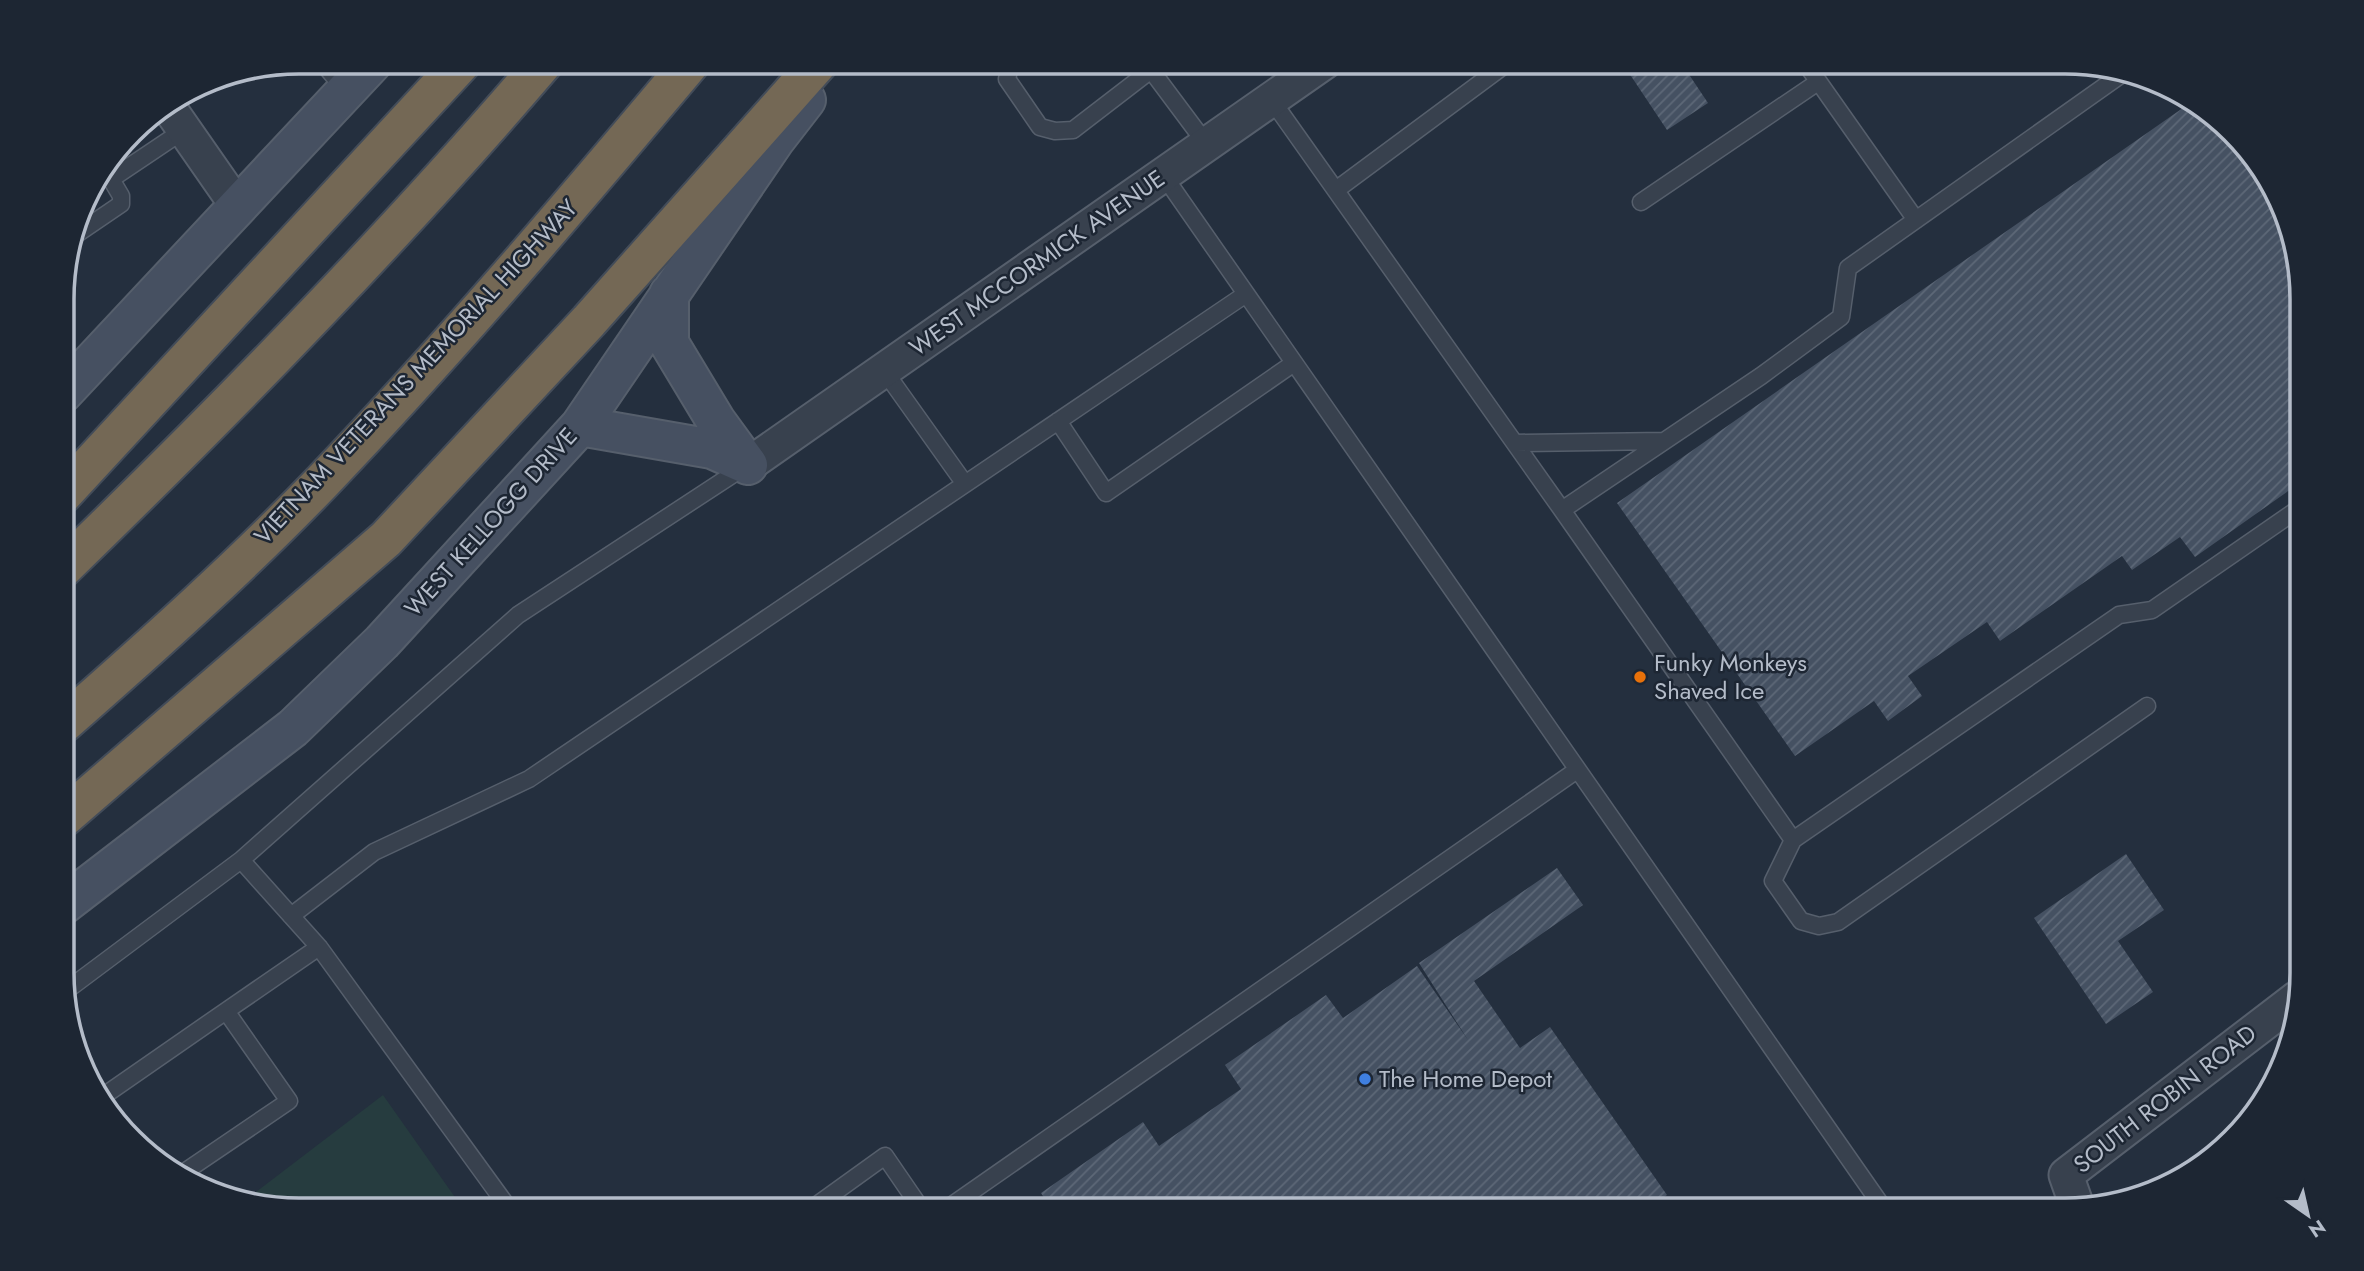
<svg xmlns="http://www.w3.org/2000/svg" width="2364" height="1271" viewBox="0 0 2364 1271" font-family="Jost,sans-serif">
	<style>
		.grass { fill: #263c3f }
		.building { fill: url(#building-hatch) }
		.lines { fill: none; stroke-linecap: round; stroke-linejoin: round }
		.service-casing { stroke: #565f6c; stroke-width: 19 }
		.minor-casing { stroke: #565f6c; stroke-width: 37 }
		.secondary-casing { stroke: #565f6c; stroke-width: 42 }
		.motorway-casing { stroke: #434c59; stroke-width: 42 }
		.service { stroke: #38414e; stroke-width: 16 }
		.minor { stroke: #38414e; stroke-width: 33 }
		.secondary { stroke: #465061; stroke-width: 38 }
		.motorway { stroke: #746855; stroke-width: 38 }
		.food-dot { fill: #e8710a; stroke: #1d2633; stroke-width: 2.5 }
		.shop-dot { fill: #3f7fe0; stroke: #1d2633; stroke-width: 2.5 }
		.labels { text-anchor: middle; stroke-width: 5; stroke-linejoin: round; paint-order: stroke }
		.street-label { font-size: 24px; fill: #b4bcc9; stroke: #1d2633 }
		.poi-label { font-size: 24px; fill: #b4bcc9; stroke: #1d2633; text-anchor: start }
		.rim { fill: none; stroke: #b4bcc9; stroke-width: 3.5 }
	</style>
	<defs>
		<pattern id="building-hatch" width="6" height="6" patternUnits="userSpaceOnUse" patternTransform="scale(1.75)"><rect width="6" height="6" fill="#455162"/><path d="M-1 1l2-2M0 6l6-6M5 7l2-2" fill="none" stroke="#5d6877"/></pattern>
	</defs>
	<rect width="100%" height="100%" fill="#242f3e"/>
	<path class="grass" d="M383,1095L464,1210H298L248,1198Z"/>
	<path class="building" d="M1621,61H1680L1708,103L1667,130Z
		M2190,103L2263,166L2301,268V482L2195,557L2180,537L2132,570L2122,556L2000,641L1987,622L1908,676L1922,696L1888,721L1874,701L1795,756L1617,503Z
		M2126,854L2164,910L2118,941L2153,992L2106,1024L2034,918Z
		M1557,868L1583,905L1474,981L1520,1048L1550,1027L1667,1195L1646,1209L1052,1210L1041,1193L1143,1122L1159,1146L1241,1089L1225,1065L1326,995L1343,1018L1417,966L1468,1040L1419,963Z"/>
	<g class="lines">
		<defs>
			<path id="service" d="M321,61L346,91
				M1011,61L1007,79L1040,127L1055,131L1073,130L1151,70
				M1163,61L1151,70L1207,145
				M1804,61L1916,220
				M1271,99L1562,510L1761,376L1841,317L1848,268L2122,74
				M1164,176L1884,1209
				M1336,190L1510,61
				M1641,202L1818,82
				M74,236L121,204V196L111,179L184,130
				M883,369L965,484
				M1058,421L1106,493L1294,363
				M1516,443L1664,441
				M1562,510L1793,840L2119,615L2152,610L2301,507
				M1793,840L1773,881L1801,921L1819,926L1838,922L2147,706
				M241,860L319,947L510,1210
				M291,916L374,852L529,779L1246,294
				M63,993L241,860L518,615L744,467
				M102,1097L226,1011
				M180,1175L289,1101L226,1011L319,947
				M810,1210L885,1156L922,1210
				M945,1210L1577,770"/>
			<path id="minor" d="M167,105L238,207
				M748,465L1326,61
				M2078,1209L2066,1175L2297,998"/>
			<path id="secondary" d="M669,294V343L716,421L748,465
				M62,394L374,61
				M580,426L712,449L748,465
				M63,905L293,728L382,642L580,426L775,140L806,100"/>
			<path id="motorway" d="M62,495L463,61
				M62,569C230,406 393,239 545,61
				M63,724C152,646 240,567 322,482C451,347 572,204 692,61
				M63,818L386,539L589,321L820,61"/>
		</defs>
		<use href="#service" class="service-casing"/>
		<use href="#minor" class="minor-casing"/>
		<use href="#secondary" class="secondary-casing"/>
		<use href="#motorway" class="motorway-casing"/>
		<use href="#service" class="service"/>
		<use href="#minor" class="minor"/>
		<use href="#secondary" class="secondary"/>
		<use href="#motorway" class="motorway"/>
	</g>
	<circle class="food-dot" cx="1640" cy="677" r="7"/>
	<circle class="shop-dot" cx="1365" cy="1079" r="7"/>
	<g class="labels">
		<g class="street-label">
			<text transform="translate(1037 263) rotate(-35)" y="8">WEST MCCORMICK AVENUE</text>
			<text transform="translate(416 372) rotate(-47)" y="8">VIETNAM VETERANS MEMORIAL HIGHWAY</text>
			<text transform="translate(491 522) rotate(-48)" y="8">WEST KELLOGG DRIVE</text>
			<text transform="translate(2165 1099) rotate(-38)" y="8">SOUTH ROBIN ROAD</text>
		</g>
		<g class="poi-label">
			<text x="1654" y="671">Funky Monkeys<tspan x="1654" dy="28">Shaved Ice</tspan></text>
			<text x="1379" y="1087">The Home Depot</text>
		</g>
	</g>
	<path d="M0 0H2364V1271H0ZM299 74H2065A225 225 0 0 1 2290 299V973A225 225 0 0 1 2065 1198H299A225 225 0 0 1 74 973V299A225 225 0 0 1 299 74Z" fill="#1d2633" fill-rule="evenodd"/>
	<path class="rim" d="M299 74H2065A225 225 0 0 1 2290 299V973A225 225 0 0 1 2065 1198H299A225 225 0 0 1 74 973V299A225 225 0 0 1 299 74Z"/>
	<g transform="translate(2308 1215) rotate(146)" stroke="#1d2633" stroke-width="5" paint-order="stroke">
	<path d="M0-5L12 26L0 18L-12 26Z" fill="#b4bcc9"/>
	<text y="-10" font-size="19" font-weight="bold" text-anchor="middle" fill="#b4bcc9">N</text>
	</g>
</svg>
